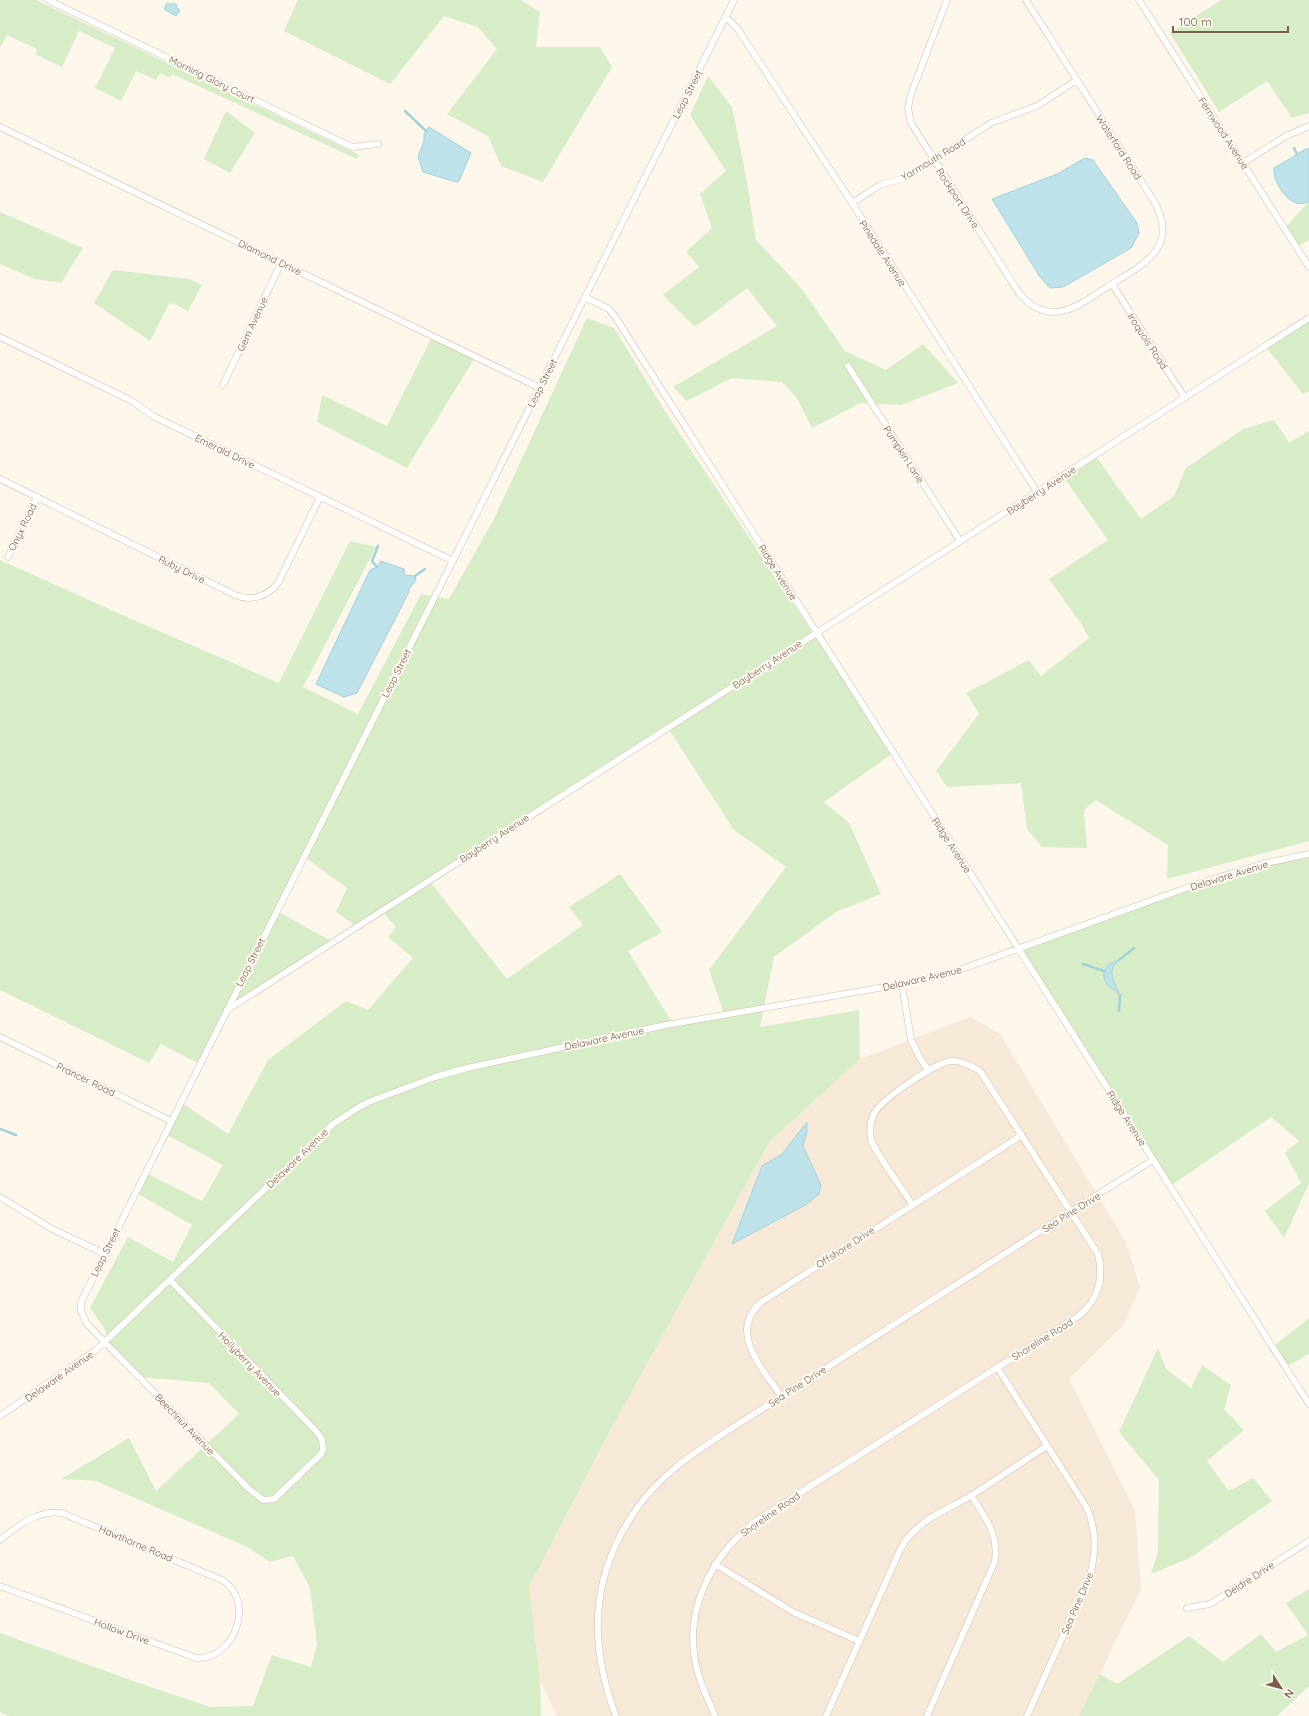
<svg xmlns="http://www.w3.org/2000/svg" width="1309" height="1716" viewBox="0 0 1309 1716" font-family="Quicksand,sans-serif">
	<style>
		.residential { fill: #f6e9d8 }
		.green { fill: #d6edc7; fill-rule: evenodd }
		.water { fill: #bde2e9; stroke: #a2d2db }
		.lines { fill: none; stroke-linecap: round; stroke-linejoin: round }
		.stream { stroke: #a2d2db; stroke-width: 2.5 }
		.minor-casing { stroke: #d2beae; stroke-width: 7 }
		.minor { stroke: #fff; stroke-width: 6 }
		.labels { text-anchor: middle; stroke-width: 4; stroke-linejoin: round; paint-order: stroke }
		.street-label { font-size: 10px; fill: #7b5d4b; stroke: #fffaf2 }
	</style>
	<rect width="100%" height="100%" fill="#fdf6ea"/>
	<path class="residential" d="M970,1017L1000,1034L1126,1242L1140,1288L1124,1324L1069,1379L1135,1511L1141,1590L1079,1716H557L540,1680L529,1587L606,1438L770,1141L860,1059Z"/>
	<path class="green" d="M0,0H36L359,155L357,159L172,74L170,78L160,73L156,80L136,71L121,101L95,88L115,48L79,31L62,67L35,54L37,49L7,35L0,48Z
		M298,0H521L540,12L536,47H600L612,67L543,182L501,166L488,136L447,114L497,49L478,27L444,16L390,84L284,31Z
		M1221,0H1309V113L1292,118L1267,81L1219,112L1170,33Z
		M708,76L732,107L747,182L756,240L801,288L845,351L886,370L923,344L958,383L901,405L861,403L812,428L797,398L782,382L732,378L687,401L673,387L777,326L747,288L695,327L663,295L699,267L686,252L712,228L700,194L726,171L690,115Z
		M226,111L255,133L230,173L204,159Z
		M1309,201V240L1298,246L1286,227Z
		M0,212L83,248L61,283L35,279L0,264Z
		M113,270L190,279L202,285L188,311L170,302L150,341L94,303Z
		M587,318L614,328L666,413L893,753L824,802L849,823L881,894L836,912L774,957L760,1027L859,1010L860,1059L770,1141L606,1438L529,1587L540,1680L541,1713L540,1716H9L0,1712V1633L150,1687L210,1707L253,1706L272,1655L311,1667L317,1645L310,1588L293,1556L270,1562L245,1546L96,1481L61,1479L129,1438L156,1491L239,1414L209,1383L140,1377L106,1341V1331L90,1308L128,1237L173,1262L192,1225L135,1192L144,1172L202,1201L223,1165L163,1133L179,1101L228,1134L268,1060L346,1001L368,1010L413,958L388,937L396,927L379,908L357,927L336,912L347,888L302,855L275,910L333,942L223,1013L198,1063L161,1044L149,1063L0,990V560L129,618L279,683L350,541L376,547L303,687L358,714L421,594L449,599L494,519ZM666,725L734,830L786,867L709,970L724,1014L673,1024L628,951L662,932L620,874L569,907L583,925L507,979L427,878Z
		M1309,318V391L1303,394L1266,347Z
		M433,335L476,356L407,468L317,422L322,395L387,426Z
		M1274,420L1289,443L1309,431V841L1167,879L1168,845L1096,800L1084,810L1087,848L1042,847L1027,829L1021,783L947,787L936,771L979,714L966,693L1029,660L1041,676L1089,638L1082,625L1049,579L1108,540L1062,475L1094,454L1141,519L1174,496L1186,468L1243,429Z
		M1309,854V1183L1284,1238L1265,1211L1301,1183L1285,1153L1299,1141L1271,1117L1169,1187L1020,949L1249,867Z
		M1309,1318V1354L1284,1368L1269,1350Z
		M1158,1348L1166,1369L1191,1388L1202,1365L1231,1385L1224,1409L1244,1430L1207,1461L1229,1491L1253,1478L1272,1501L1190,1558L1151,1574L1158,1552L1159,1480L1119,1432Z
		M1309,1589V1686L1277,1716H1079L1100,1674L1117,1684L1189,1636L1223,1662L1261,1634L1276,1652L1308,1635L1286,1603Z"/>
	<path class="water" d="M167,3L172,5L173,3L177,5L176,7L180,10L176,16L164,9Z
		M429,127L471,153L459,181L456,182L423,172L418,157L424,141V134Z
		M1309,148V201C1292,213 1272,182 1274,168L1304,150Z
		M1085,158L1093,160L1137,223L1139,233L1131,248L1063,287L1050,288L1040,277L992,199L1057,174Z
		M381,561L404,569L405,575L415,576L416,580L409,589V592L357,693L344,697L316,684L370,570L377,567Z
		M1119,960C1106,970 1114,982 1120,995C1116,991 1110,988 1107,984C1099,972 1107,963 1119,960Z
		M807,1122V1132L803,1146L821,1185L819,1194L807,1204L732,1244L762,1166L782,1154Z"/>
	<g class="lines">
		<path class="stream" d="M405,111L426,131
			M1294,148L1297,154
			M377,567L372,561L378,546
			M415,576L425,569
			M1119,960L1134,948
			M1083,964L1104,971
			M1119,1011L1120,995
			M0,1129L16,1135"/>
		<defs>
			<path id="minor" d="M48,0L352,147L378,144
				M947,0L911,94L908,108L911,123L1019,293C1028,304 1040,312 1055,312C1074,311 1091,297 1107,287C1144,264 1182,247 1152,198L1026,0
				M1139,0L1309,267
				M726,17L737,28L852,203L1037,492
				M0,127L540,388
				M1243,163L1286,136L1309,126
				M852,203L880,185L905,178L991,123L1037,106L1077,80
				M1112,284L1185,398
				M585,297L609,309L616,318L1309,1404
				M0,337L132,401L153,416L453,561
				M848,366L960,541
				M223,385L281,263
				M0,479L235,595C251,602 268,596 278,583L320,497
				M8,557L37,497
				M902,984L911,1040L920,1058L928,1070
				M227,1010L1309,318
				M0,1037L171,1121
				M0,1197L52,1229L105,1254
				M170,1280L315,1430L322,1439L323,1450L321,1454L274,1499L263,1500L249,1489L87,1324L81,1311V1302L734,0
				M997,1367L1087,1508C1097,1533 1096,1550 1090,1576L1027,1716
				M781,1396C763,1369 728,1333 760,1303L1022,1135
				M0,1416L96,1350L333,1124L359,1107L371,1101L435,1077L467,1068L666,1025L902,984L951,973L1200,883L1262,864L1309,854
				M0,1540C17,1526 39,1509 62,1513L222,1580C256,1601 235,1660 196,1658L0,1586
				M715,1564L793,1612L859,1641
				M1187,1608L1210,1604L1309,1541
				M616,1716C589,1645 590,1579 633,1514C659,1474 697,1451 735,1426C767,1406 799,1385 831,1365C939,1296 1045,1227 1153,1160
				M715,1716C710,1703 703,1690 699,1676C680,1616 709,1557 757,1520L1080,1315C1098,1299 1104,1278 1098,1254L980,1071C972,1066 961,1060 951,1061C935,1063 878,1101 873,1116C870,1123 870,1133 871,1140C873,1149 905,1193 912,1204
				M826,1716L900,1550C915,1520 946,1511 972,1495C997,1479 1022,1462 1047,1446
				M927,1716L995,1561C999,1535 985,1517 971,1495"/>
		</defs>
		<use href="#minor" class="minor-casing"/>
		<use href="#minor" class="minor"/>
	</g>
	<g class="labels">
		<g class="street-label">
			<text transform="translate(212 79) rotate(26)" y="4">Morning Glory Court</text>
			<text transform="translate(687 94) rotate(-63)" y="4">Leap Street</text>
			<text transform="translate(1224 133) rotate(57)" y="4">Fernwood Avenue</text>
			<text transform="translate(1119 147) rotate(57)" y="4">Waterford Road</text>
			<text transform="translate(933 159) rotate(-31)" y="4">Yarmouth Road</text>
			<text transform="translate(958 198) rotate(57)" y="4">Rockport Drive</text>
			<text transform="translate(883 253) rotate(57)" y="4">Pinedale Avenue</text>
			<text transform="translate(270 257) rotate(26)" y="4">Diamond Drive</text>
			<text transform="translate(252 324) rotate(-65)" y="4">Gem Avenue</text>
			<text transform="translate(1148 341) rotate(57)" y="4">Iroquois Road</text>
			<text transform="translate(542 383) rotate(-63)" y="4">Leap Street</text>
			<text transform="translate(225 451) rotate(26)" y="4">Emerald Drive</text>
			<text transform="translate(904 454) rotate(57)" y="4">Pumpkin Lane</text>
			<text transform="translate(1041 490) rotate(-33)" y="4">Bayberry Avenue</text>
			<text transform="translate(22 527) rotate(-64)" y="4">Onyx Road</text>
			<text transform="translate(182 569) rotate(26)" y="4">Ruby Drive</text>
			<text transform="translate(778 572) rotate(58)" y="4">Ridge Avenue</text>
			<text transform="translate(767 664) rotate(-33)" y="4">Bayberry Avenue</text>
			<text transform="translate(396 673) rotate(-63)" y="4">Leap Street</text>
			<text transform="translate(494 838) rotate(-33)" y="4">Bayberry Avenue</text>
			<text transform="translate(952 845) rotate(57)" y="4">Ridge Avenue</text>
			<text transform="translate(1229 875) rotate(-17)" y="4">Delaware Avenue</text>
			<text transform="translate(250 962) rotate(-63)" y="4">Leap Street</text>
			<text transform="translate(922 978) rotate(-13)" y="4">Delaware Avenue</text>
			<text transform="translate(604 1038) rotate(-12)" y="4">Delaware Avenue</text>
			<text transform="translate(86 1079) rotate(26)" y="4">Prancer Road</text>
			<text transform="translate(1127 1118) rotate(57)" y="4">Ridge Avenue</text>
			<text transform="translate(297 1158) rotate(-44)" y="4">Delaware Avenue</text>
			<text transform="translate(1071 1212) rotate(-32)" y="4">Sea Pine Drive</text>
			<text transform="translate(845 1247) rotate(-33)" y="4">Offshore Drive</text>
			<text transform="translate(105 1252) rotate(-63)" y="4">Leap Street</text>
			<text transform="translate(1042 1339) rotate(-32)" y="4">Shoreline Road</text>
			<text transform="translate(250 1364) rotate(46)" y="4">Hollyberry Avenue</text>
			<text transform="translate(59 1376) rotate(-35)" y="4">Delaware Avenue</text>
			<text transform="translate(797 1386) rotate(-33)" y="4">Sea Pine Drive</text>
			<text transform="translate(185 1424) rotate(46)" y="4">Beechnut Avenue</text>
			<text transform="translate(770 1514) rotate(-35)" y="4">Shoreline Road</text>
			<text transform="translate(136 1543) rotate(23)" y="4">Hawthorne Road</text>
			<text transform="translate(1249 1579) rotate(-33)" y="4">Deidre Drive</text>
			<text transform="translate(1077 1603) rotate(-67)" y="4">Sea Pine Drive</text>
			<text transform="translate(122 1631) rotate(20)" y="4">Hollow Drive</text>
		</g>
	</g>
	<g transform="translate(1281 1688) rotate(126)" stroke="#fffaf2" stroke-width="3" paint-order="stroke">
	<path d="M0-3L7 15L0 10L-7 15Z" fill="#7b5d4b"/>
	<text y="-6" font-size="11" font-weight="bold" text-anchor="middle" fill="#7b5d4b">N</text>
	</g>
	<path d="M1173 26v6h115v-6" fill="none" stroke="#7b5d4b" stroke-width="2"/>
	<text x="1179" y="26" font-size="12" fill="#7b5d4b" stroke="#fffaf2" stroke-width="3" paint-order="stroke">100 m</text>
</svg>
